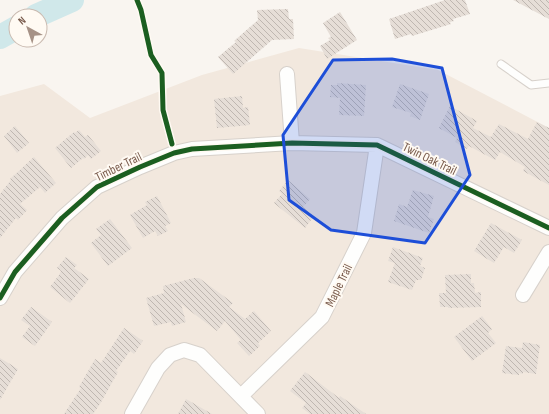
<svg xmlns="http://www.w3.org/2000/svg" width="549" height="414" viewBox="0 0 549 414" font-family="'Sofia Sans Condensed',sans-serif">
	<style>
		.residential { fill: #f2e8de }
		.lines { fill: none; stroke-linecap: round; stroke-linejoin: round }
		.river { stroke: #d0e8ea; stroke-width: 24 }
		.building { fill: url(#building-back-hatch) }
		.lane-casing { stroke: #d7d1cb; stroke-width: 9 }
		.street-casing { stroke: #d7d1cb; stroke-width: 16 }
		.lane { stroke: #fefefd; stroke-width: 7 }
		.street { stroke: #fefefd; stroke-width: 14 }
		.cycleway-casing { stroke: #fffaf3; stroke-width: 8 }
		.cycleway { stroke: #1b5e20; stroke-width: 5 }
		.marked { fill: #1d4ed8; fill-opacity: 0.2; stroke: #1d4ed8; stroke-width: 3; stroke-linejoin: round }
		.labels { text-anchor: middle; stroke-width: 4; stroke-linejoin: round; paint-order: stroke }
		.street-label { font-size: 13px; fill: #7a5c4d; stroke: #fffaf3 }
	</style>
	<defs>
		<pattern id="building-back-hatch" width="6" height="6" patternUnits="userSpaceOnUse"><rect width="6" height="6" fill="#e6ded7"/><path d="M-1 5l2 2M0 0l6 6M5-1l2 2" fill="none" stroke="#bfb7b1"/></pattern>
	</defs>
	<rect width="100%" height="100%" fill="#f9f5f0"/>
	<path class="residential" d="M299,48L438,70L549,128V414H0V96L44,84L90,118L202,75Z"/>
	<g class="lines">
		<path class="river" d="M36,16L72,0
			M0,37L16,28"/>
	</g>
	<path class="building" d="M445,0H465L470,14L453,19L454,21L450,22L451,24L412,36L411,34L395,39L389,19Z
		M513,0H549V19Z
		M288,9L289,19H293L294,39L272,40L233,74L218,57L236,42L234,41L258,20L257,10Z
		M340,12L357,40L327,59L320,46L330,40L328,38L331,37L323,23Z
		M337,83L366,85L364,116L339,115L340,98L330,97L331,85H337Z
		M400,84L429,94L420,120L410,116L411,113L392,107Z
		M242,96L243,108L248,107L250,125L217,128L214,99Z
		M450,106L477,121L473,128L491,137L499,124L528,139L537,122L549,128V185L523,171L525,167L500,152L495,160L469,146L467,149L455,142L457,138L439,128Z
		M15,126L29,143L17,153L4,136Z
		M79,130L85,137L88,135L101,151L91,159L88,155L84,159L83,158L71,168L55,148L74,132L75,133Z
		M34,157L56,183L45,193L40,187L20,204L27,210L18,220L16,218L0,238V194L11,180L10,179Z
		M288,180L310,199L303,207L314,216L305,228L274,203L282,194L279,191Z
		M413,190L434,196L428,217L434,219L429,233L394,221L399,204L407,207Z
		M157,196L171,223L165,226L168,231L158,236L155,231L143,238L130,215L147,205L145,202Z
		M110,219L132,248L108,266L91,243L101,235L96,229Z
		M491,223L522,240L514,253L504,247L494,263L474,251Z
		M393,247L423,258L420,266L425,268L421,280H416L412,290L388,282L395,263L388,261Z
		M66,257L77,265L74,268L89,279L70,303L50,287L59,275L61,271L57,268Z
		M471,274V283H474L475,293L481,292V307L448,308V307H440L439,293H446L445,275Z
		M194,278H199L233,303L229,307L245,319L254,311L271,331L258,343L260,346L249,356L237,343L241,340L225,321L217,331L181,304L186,322L172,326L171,322L154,326L146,298L164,293L163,286Z
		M31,307L52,322L35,346L22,337L30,326L21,320Z
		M482,316L492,329L488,333L496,343L472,361L454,337Z
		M124,328L143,341L134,354L130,351L116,371L118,372L100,404L93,414H64L81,388L79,387L95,359L101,363Z
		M523,342L540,345L536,374L523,372V374L519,373V375L502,373L506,346L522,348Z
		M0,358L18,369L0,400Z
		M305,372L339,398L340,396L366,414H310L302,408L306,403L290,391Z
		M186,399L212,414H178Z"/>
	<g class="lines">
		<defs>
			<path id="lane" d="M501,64L531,85L549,83"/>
			<path id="street" d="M287,74L292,143
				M523,295L549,252
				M0,298L15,272L62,218L97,187L140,167L174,153L192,149L292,143L377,145L549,228
				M241,396L322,317L364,233L377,145
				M132,414L158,368L170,355L184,350L200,355L258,414"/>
		</defs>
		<use href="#lane" class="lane-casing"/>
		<use href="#street" class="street-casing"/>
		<use href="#lane" class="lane"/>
		<use href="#street" class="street"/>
		<defs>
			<path id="cycleway" d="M137,0L141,10L151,55L162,73L163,110L172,144
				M0,298L15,272L62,218L97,187L140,167L174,153L192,149L292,143L377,145L549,228"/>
		</defs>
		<use href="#cycleway" class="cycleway-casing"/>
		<use href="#cycleway" class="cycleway"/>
	</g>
	<path class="marked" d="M392,59L442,68L470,175L425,243L331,230L289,200L283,135L333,60Z"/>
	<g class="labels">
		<g class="street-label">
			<text transform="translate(430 158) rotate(26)" y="5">Twin Oak Trail</text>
			<text transform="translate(118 166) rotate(-26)" y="5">Timber Trail</text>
			<text transform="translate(338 285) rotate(-64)" y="5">Maple Trail</text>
		</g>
	</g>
	<g transform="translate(28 28) rotate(320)"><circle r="19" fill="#fffaf3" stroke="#cabbb1"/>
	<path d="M0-3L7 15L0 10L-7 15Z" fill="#a69286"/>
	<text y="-6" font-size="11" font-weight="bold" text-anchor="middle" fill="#7a5c4d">N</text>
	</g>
</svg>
